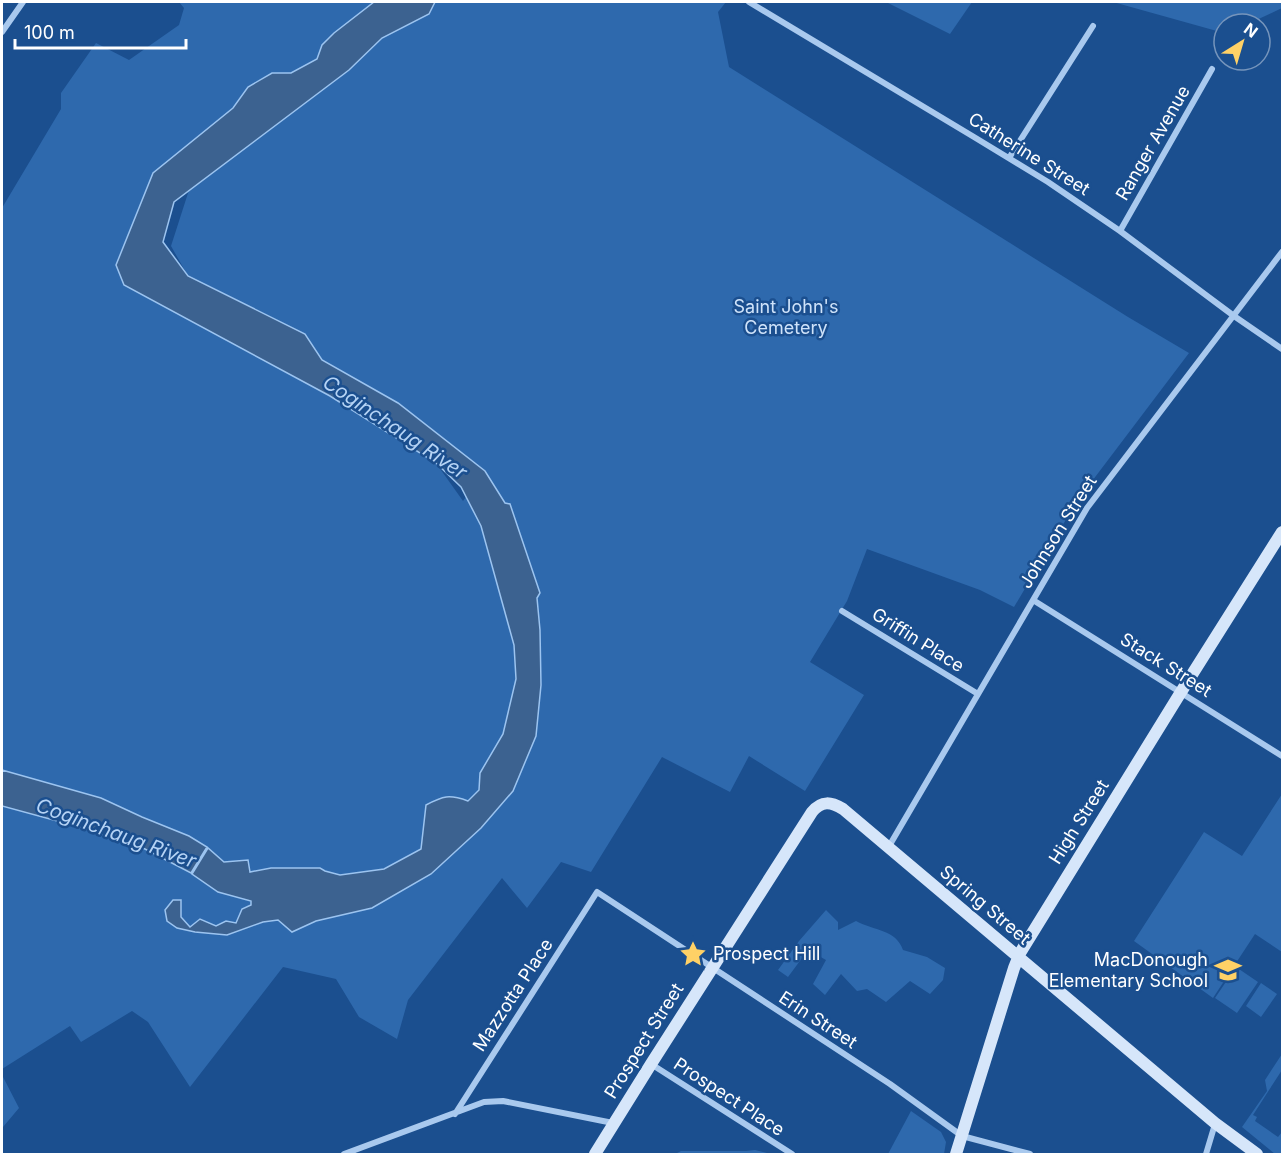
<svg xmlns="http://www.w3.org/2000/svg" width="1284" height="1156" viewBox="0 0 1284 1156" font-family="Inter,sans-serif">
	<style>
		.green { fill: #2e69ad; fill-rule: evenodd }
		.water { fill: #3c6290; stroke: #9cc4f0; stroke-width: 1.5 }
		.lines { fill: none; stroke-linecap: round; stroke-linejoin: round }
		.street { stroke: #a9c9ee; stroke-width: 6 }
		.secondary { stroke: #d6e6fa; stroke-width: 12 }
		.labels { text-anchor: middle; stroke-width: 5; stroke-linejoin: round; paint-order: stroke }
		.street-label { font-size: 18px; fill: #fff; stroke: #1b4f8f }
		.park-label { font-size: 18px; fill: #cfe3fa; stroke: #1b4f8f }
		.poi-label { font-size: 18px; fill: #fff; stroke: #1b4f8f; text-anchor: start }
		.water-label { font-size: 20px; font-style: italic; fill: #b5d3f5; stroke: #1b4f8f }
	</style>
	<rect width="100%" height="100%" fill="#1b4f8f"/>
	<path class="green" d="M179,2H726L718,12L729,67L1128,317L1189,353L1077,501L1014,607L980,590L867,549L847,601L810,662L864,695L805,791L749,756L730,792L662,757L591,872L561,862L527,908L502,878L408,1000L397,1039L359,1017L336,979L283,967L190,1087L148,1022L132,1011L81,1042L70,1026L2,1069V208L61,109V93L96,43L129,60L179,25L184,8ZM322,45L349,70L189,190L171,246L188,276L305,334L322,360L398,403L485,471L463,501L436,463L330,396L116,264L153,173L233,108L248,87L272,73H291L317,59ZM101,798L142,817L191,873L145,849Z
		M886,2H972L950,34Z
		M1113,2H1282V8L1248,24H1224V33Z
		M1282,794V952L1255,934L1213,998L1134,941L1204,832L1242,856Z
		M826,910L838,922V930L856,921C874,931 896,929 903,950L927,957L945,968L943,980L930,994L910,981L886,1002L867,989L857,991L841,974L825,995L813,984L826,960L808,950L788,977L778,970L799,941Z
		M1236,967L1258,982L1237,1013L1215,998Z
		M1261,983L1277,994L1261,1017L1246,1006Z
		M1282,1054V1070L1253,1115L1257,1117L1255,1121L1278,1137L1282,1132V1154H1275L1242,1127L1267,1091L1265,1080Z
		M2,1075L19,1108L3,1127L2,1125Z
		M911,1111L941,1132L946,1142L944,1154H888Z
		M755,1150L771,1154H675L681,1151H746Z"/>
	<path class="water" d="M374,2H435L429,14L382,38L349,70L174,202L163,242L188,276L305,334L322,360L398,403L485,471L505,503L510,504L540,593L537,598L540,630L541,685L536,736L513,791L481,828L431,874L372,908L316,921L292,932L278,920L263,922L227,935L195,932L177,928L167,921L165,910L173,900H181V917L190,927L200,919L216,926L226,921L236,923L242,909L251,905V901L218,892L192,874L208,848L224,862L248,860L250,872L271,868H320L325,871L340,875L384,869L421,849L426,805C443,796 449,794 468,801L479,790L480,773L503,734L516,679L514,645L481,526L461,487L436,463L330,396L124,285L116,265L153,173L233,108L248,87L272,73H291L317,59L322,45L334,33Z
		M2,770L101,798L142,817L189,836L207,847L191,873L145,849L83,828L2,806Z"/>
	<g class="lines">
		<path class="street" d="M749,2L974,137L1048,182L1120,231L1234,316L1282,349
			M2,32L23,2
			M1009,158L1093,26
			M1120,231L1212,69
			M1033,600L1282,756
			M842,611L978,694
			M888,848L1087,508L1282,252
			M651,1064L792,1154
			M455,1114L597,892L890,1084L962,1136L1030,1154
			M344,1154L484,1102L503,1101L613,1123
			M1206,1154L1215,1124"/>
		<path class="secondary" d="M595,1154L651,1064L812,812C822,800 831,802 843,809L1215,1123L1257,1154
			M956,1154L1014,968L1020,953L1181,692L1282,532"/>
	</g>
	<defs>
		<symbol id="sight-bare" viewBox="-9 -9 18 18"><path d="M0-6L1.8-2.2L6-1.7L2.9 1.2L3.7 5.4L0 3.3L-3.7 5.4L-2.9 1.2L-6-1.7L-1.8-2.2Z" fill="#ffd166" stroke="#1b4f8f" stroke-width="2.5" paint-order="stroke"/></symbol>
		<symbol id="school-bare" viewBox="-9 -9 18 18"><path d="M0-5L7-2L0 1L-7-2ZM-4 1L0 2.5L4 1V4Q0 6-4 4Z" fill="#ffd166" stroke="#1b4f8f" stroke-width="2.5" paint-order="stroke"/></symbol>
	</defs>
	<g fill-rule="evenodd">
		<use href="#sight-bare" x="674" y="935" width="38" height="38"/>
		<use href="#school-bare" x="1209" y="951" width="38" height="38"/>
	</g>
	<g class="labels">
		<g class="street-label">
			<text transform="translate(1153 143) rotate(-60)" y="6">Ranger Avenue</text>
			<text transform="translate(1029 154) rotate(32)" y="6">Catherine Street</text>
			<text transform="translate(1058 532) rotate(-58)" y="6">Johnson Street</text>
			<text transform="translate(918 640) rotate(32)" y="6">Griffin Place</text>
			<text transform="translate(1166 665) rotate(32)" y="6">Stack Street</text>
			<text transform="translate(1079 822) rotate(-58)" y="6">High Street</text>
			<text transform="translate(985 905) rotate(40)" y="6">Spring Street</text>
			<text transform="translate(513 995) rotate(-57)" y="6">Mazzotta Place</text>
			<text transform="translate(818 1020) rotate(33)" y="6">Erin Street</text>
			<text transform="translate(644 1041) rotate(-58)" y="6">Prospect Street</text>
			<text transform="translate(729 1097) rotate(33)" y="6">Prospect Place</text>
		</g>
		<g class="park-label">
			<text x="786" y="313">Saint John's<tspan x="786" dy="21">Cemetery</tspan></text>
		</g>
		<g class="poi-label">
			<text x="713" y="960">Prospect Hill</text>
			<text x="1208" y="966" text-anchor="end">MacDonough<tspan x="1208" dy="21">Elementary School</tspan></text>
		</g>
		<g class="water-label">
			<text transform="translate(395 427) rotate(34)" y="7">Coginchaug River</text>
			<text transform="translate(116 833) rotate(20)" y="7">Coginchaug River</text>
		</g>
	</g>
	<rect width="1284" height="1156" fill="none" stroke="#ffffff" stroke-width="6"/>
	<g transform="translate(1242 42) rotate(37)"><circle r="28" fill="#1b4f8f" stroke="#7695bc" stroke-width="1.5"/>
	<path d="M0-4.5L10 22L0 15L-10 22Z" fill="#ffd166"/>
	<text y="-9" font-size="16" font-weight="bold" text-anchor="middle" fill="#ffffff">N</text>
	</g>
	<path d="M15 39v9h171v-9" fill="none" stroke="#ffffff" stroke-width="3"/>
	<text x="24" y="39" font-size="18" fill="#ffffff" stroke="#1b4f8f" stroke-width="4.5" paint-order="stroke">100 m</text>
</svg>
